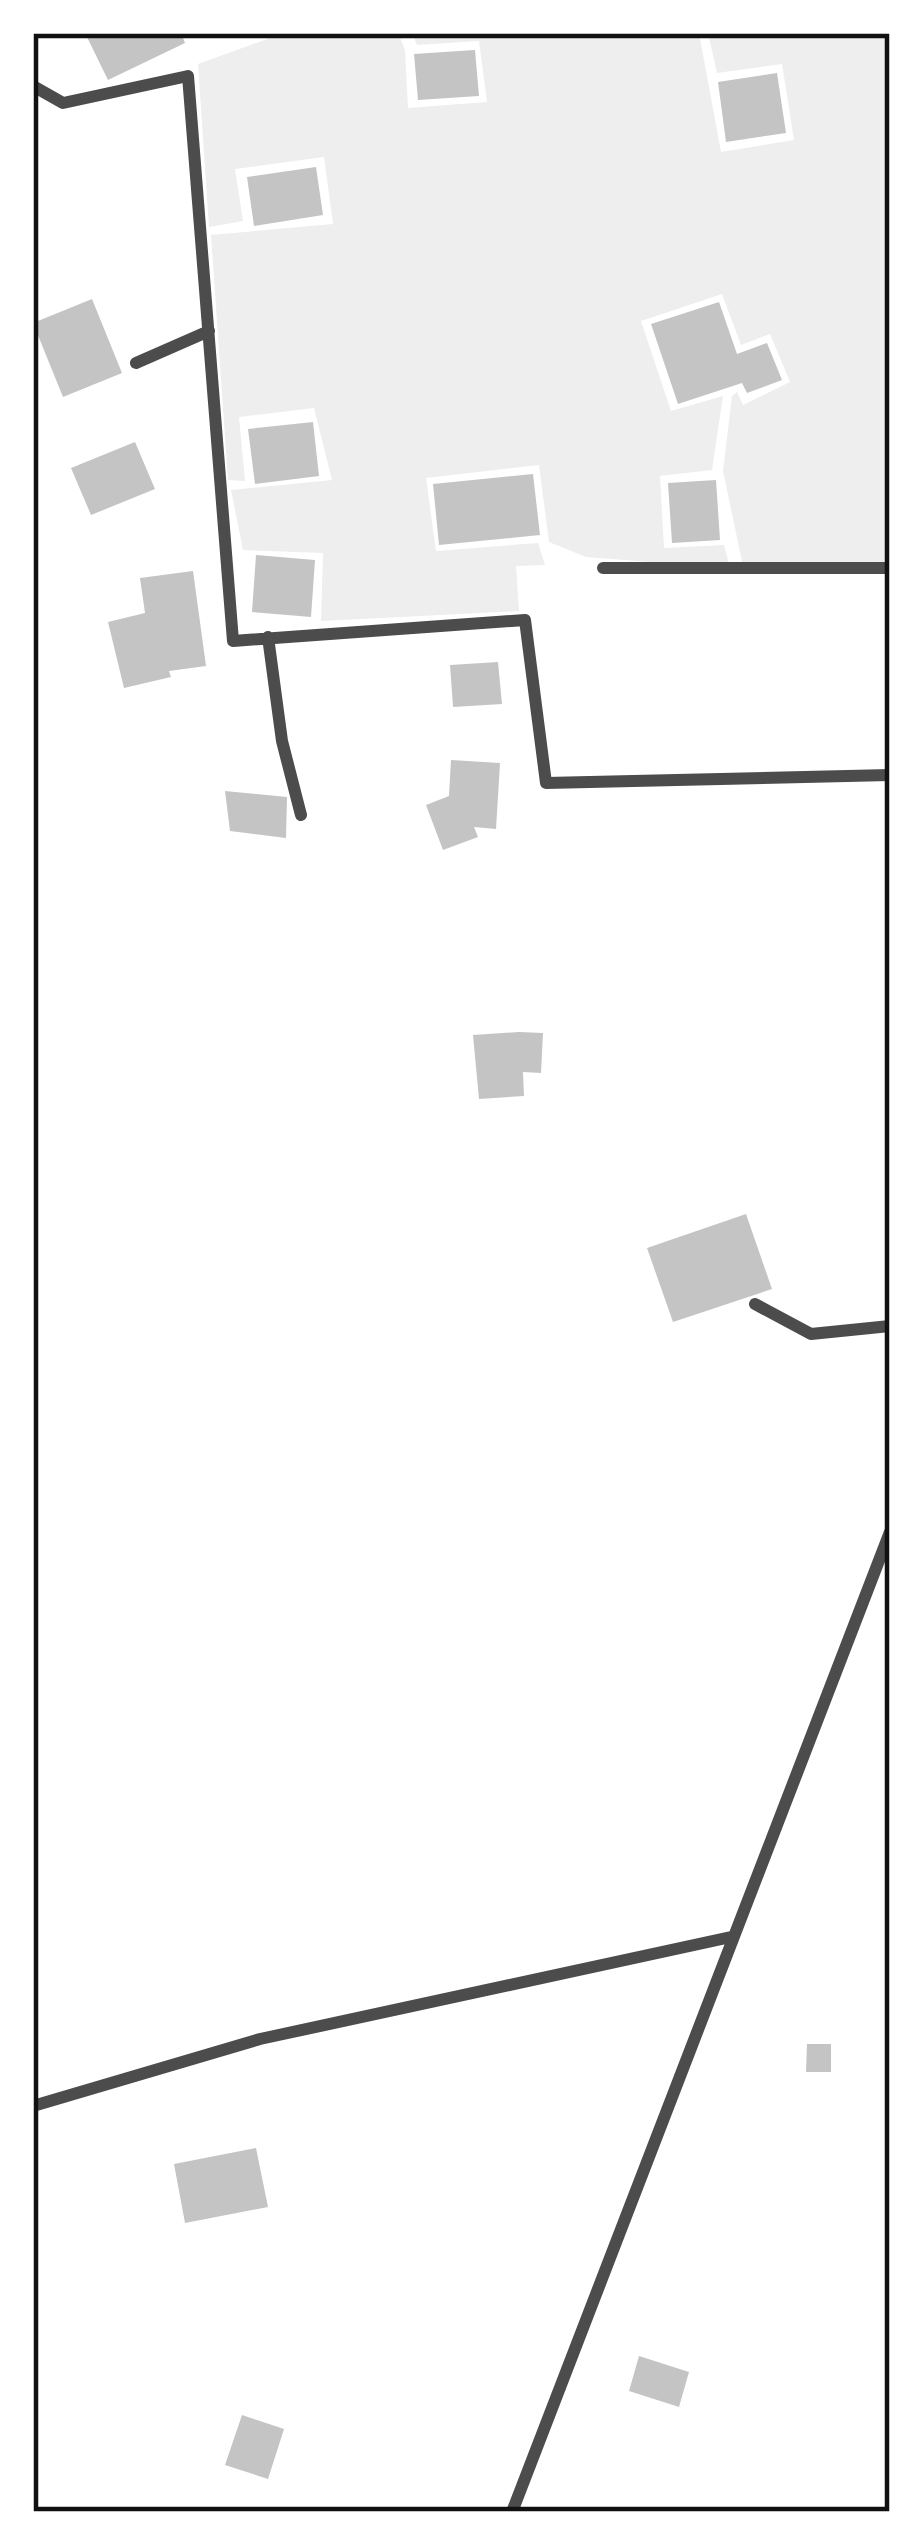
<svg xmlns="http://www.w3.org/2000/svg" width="923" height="2545" viewBox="0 0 923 2545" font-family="'Source Sans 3',sans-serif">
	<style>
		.green { fill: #eee }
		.building { fill: #c4c4c4 }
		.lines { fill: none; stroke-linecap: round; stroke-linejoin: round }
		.minor { stroke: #4c4c4c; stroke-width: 12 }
		.neatline { fill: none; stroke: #111; stroke-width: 4.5 }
	</style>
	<rect width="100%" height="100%" fill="#fff"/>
	<path class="green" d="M284,33H398L405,50L408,108L487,102L479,41L417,45L412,33H699L721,152L794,140L782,64L717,73L708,33H890V563L743,566L723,471L732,396L737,392L743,405L790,382L770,334L741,345L722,294L641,321L671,411L723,396L712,470L660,476L664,548L724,545L730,568L586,557L549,542L539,465L426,478L436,551L538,543L545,565L516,566L519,611L321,621L323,553L243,550L231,490L332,480L314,408L239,417L245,481L228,480L211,235L333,224L324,157L235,169L243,221L209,227L198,64Z"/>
	<path class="building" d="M85,33H181L185,43L108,80Z
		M475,50L479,96L418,100L414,54Z
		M777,73L786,133L726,142L718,82Z
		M316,167L323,215L254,226L247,177Z
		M92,299L122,373L63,397L33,323Z
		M719,302L737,354L767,343L782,380L747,393L742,383L678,404L651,324Z
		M313,422L319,476L255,484L248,429Z
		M135,442L155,489L91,515L71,468Z
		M533,474L540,535L439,545L433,484Z
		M716,480L720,540L672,543L668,483Z
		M256,555L315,560L311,617L252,612Z
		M193,571L206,666L169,671L171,677L124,688L108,622L145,613L140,578Z
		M498,662L502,704L453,707L450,665Z
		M451,760L500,763L496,829L474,827L478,837L443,850L426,805L449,796Z
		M225,791L287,797L286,838L230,831Z
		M519,1032L543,1033L541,1073L523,1072L524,1096L479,1099L473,1035Z
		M746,1214L772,1289L673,1322L647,1248Z
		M807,2044H831V2072H806Z
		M256,2148L268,2207L185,2223L174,2164Z
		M639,2356L689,2372L679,2407L629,2391Z
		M242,2415L284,2429L268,2479L225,2465Z"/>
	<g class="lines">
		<path class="minor" d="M33,86L63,103L188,76L233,641L525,620L546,783L890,775
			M136,363L209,331
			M603,568H890
			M268,637L282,741L301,815
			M755,1304L811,1334L890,1326
			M33,2106L260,2039L731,1937
			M512,2512L890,1532"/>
	</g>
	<rect width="923" height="2545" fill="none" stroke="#ffffff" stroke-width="72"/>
	<rect x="36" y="36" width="851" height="2473" class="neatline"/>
</svg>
